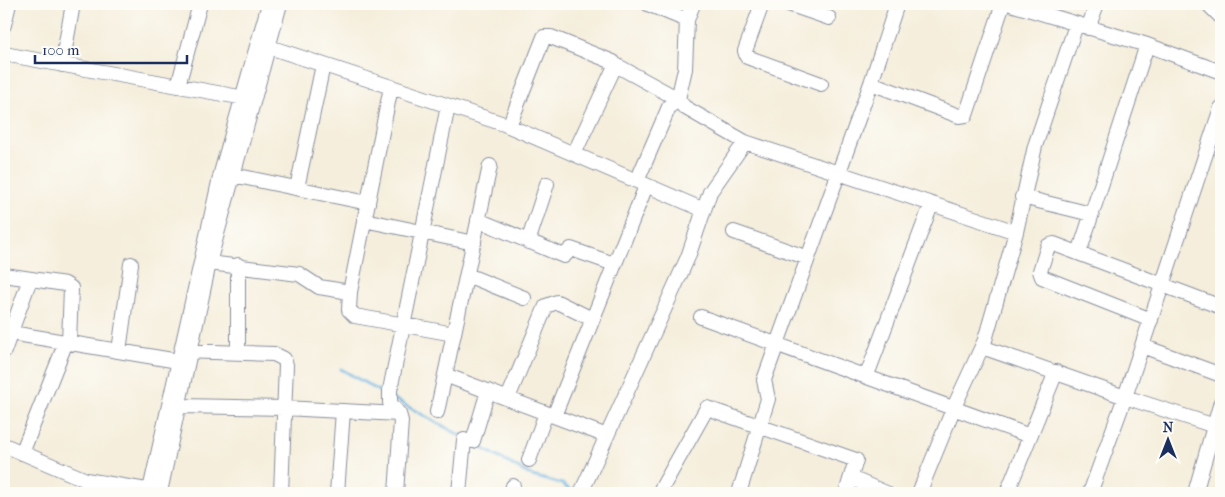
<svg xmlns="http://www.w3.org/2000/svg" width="1225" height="497" viewBox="0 0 1225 497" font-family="'IM FELL French Canon',serif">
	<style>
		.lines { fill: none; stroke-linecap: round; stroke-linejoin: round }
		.stream { stroke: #68b2e0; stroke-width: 3 }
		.minor-casing { stroke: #888e9d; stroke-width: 16 }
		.minor { stroke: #fff; stroke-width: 14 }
	</style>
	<rect width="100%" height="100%" fill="#fdfcf7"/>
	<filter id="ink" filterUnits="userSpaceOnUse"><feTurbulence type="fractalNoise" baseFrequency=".02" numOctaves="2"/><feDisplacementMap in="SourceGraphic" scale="10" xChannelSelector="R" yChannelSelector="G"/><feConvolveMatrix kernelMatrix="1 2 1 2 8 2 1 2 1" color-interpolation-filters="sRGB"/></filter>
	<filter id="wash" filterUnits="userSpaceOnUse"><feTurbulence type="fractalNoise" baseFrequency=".0096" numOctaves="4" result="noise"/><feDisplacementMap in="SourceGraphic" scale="20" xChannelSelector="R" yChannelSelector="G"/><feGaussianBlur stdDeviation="1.12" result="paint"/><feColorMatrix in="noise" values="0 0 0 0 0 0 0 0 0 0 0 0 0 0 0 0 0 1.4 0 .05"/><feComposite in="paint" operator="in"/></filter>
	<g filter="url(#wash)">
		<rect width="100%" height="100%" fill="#f5eedc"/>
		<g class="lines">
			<path class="stream" d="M341,369L386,395
				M394,399L463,437
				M475,444L532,476L562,484L574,493"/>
		</g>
	</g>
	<g filter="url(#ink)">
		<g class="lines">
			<defs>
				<path id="minor" d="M648,4L687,20
					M693,4L687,20L685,69L678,99L684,107L745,142
					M762,4L745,51L747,57L821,84
					M788,4L829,18
					M1011,4L1147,45L1221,72
					M1208,4L1221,17
					M4,25L9,4
					M1088,28L1097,4
					M260,44L504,124L704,210
					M4,54L250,99
					M614,64L678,99L669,107L637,181
					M62,65L73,4
					M871,83L959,116L966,115L1003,4
					M178,86L200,4
					M391,87L350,292L349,310L355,316L454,334
					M1221,108L1125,397L1221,428
					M509,126L544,37H551L613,62L614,68L574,154
					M233,175L368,203
					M297,188L323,65
					M1022,197L1091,214
					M364,220L474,243
					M478,220L564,256L571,249L614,264
					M734,232L808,258
					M528,242L547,184
					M1079,253L1147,45
					M201,262L299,274L319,287L350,292
					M238,265V353
					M4,275L65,284L71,288L69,343
					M467,275L524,298
					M701,317L1030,436
					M1151,320L1042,277L1040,271L1048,246L1054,244L1221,307
					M11,333L178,361
					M1142,346L1221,375
					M982,347L1125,397L1090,493
					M4,351L30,279
					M119,351L131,264
					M181,351L274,354L284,359L286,365L281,493
					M445,375L607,436
					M867,375L931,205
					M508,398L546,306L557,302L592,319
					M179,406L284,408L399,414
					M437,412L490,166
					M554,416L646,186
					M473,441L488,391
					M4,445L86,480L159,492
					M22,453L66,342
					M529,460L546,413
					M851,478L886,493
					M150,490L221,173L269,4
					M160,492L209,263L280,4
					M337,493L343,411
					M396,493L401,421L399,414L390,403V390L448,106
					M459,493L464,440
					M512,493L513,486
					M581,493L688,257L710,192L745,142L1016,232
					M659,493L707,408L856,460L846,493
					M739,493L768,399L764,380L871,83L897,4
					M919,493L954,407L985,340L1016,232L1035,146L1076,25
					M1007,493L1056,372
					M1195,493L1221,402"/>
			</defs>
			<use href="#minor" class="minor-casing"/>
			<use href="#minor" class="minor"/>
		</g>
	</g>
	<rect width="1225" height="497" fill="none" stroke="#fdfcf7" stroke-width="20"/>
	<g transform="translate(1168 440)" stroke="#fdfcf7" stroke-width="4" paint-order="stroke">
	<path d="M0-4L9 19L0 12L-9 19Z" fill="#1b2f5e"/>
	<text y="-8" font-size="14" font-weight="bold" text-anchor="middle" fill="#1b2f5e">N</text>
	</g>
	<path d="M35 55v8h152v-8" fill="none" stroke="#1b2f5e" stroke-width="2.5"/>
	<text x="42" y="55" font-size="15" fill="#1b2f5e" stroke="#fdfcf7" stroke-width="4" paint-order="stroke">100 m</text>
</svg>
